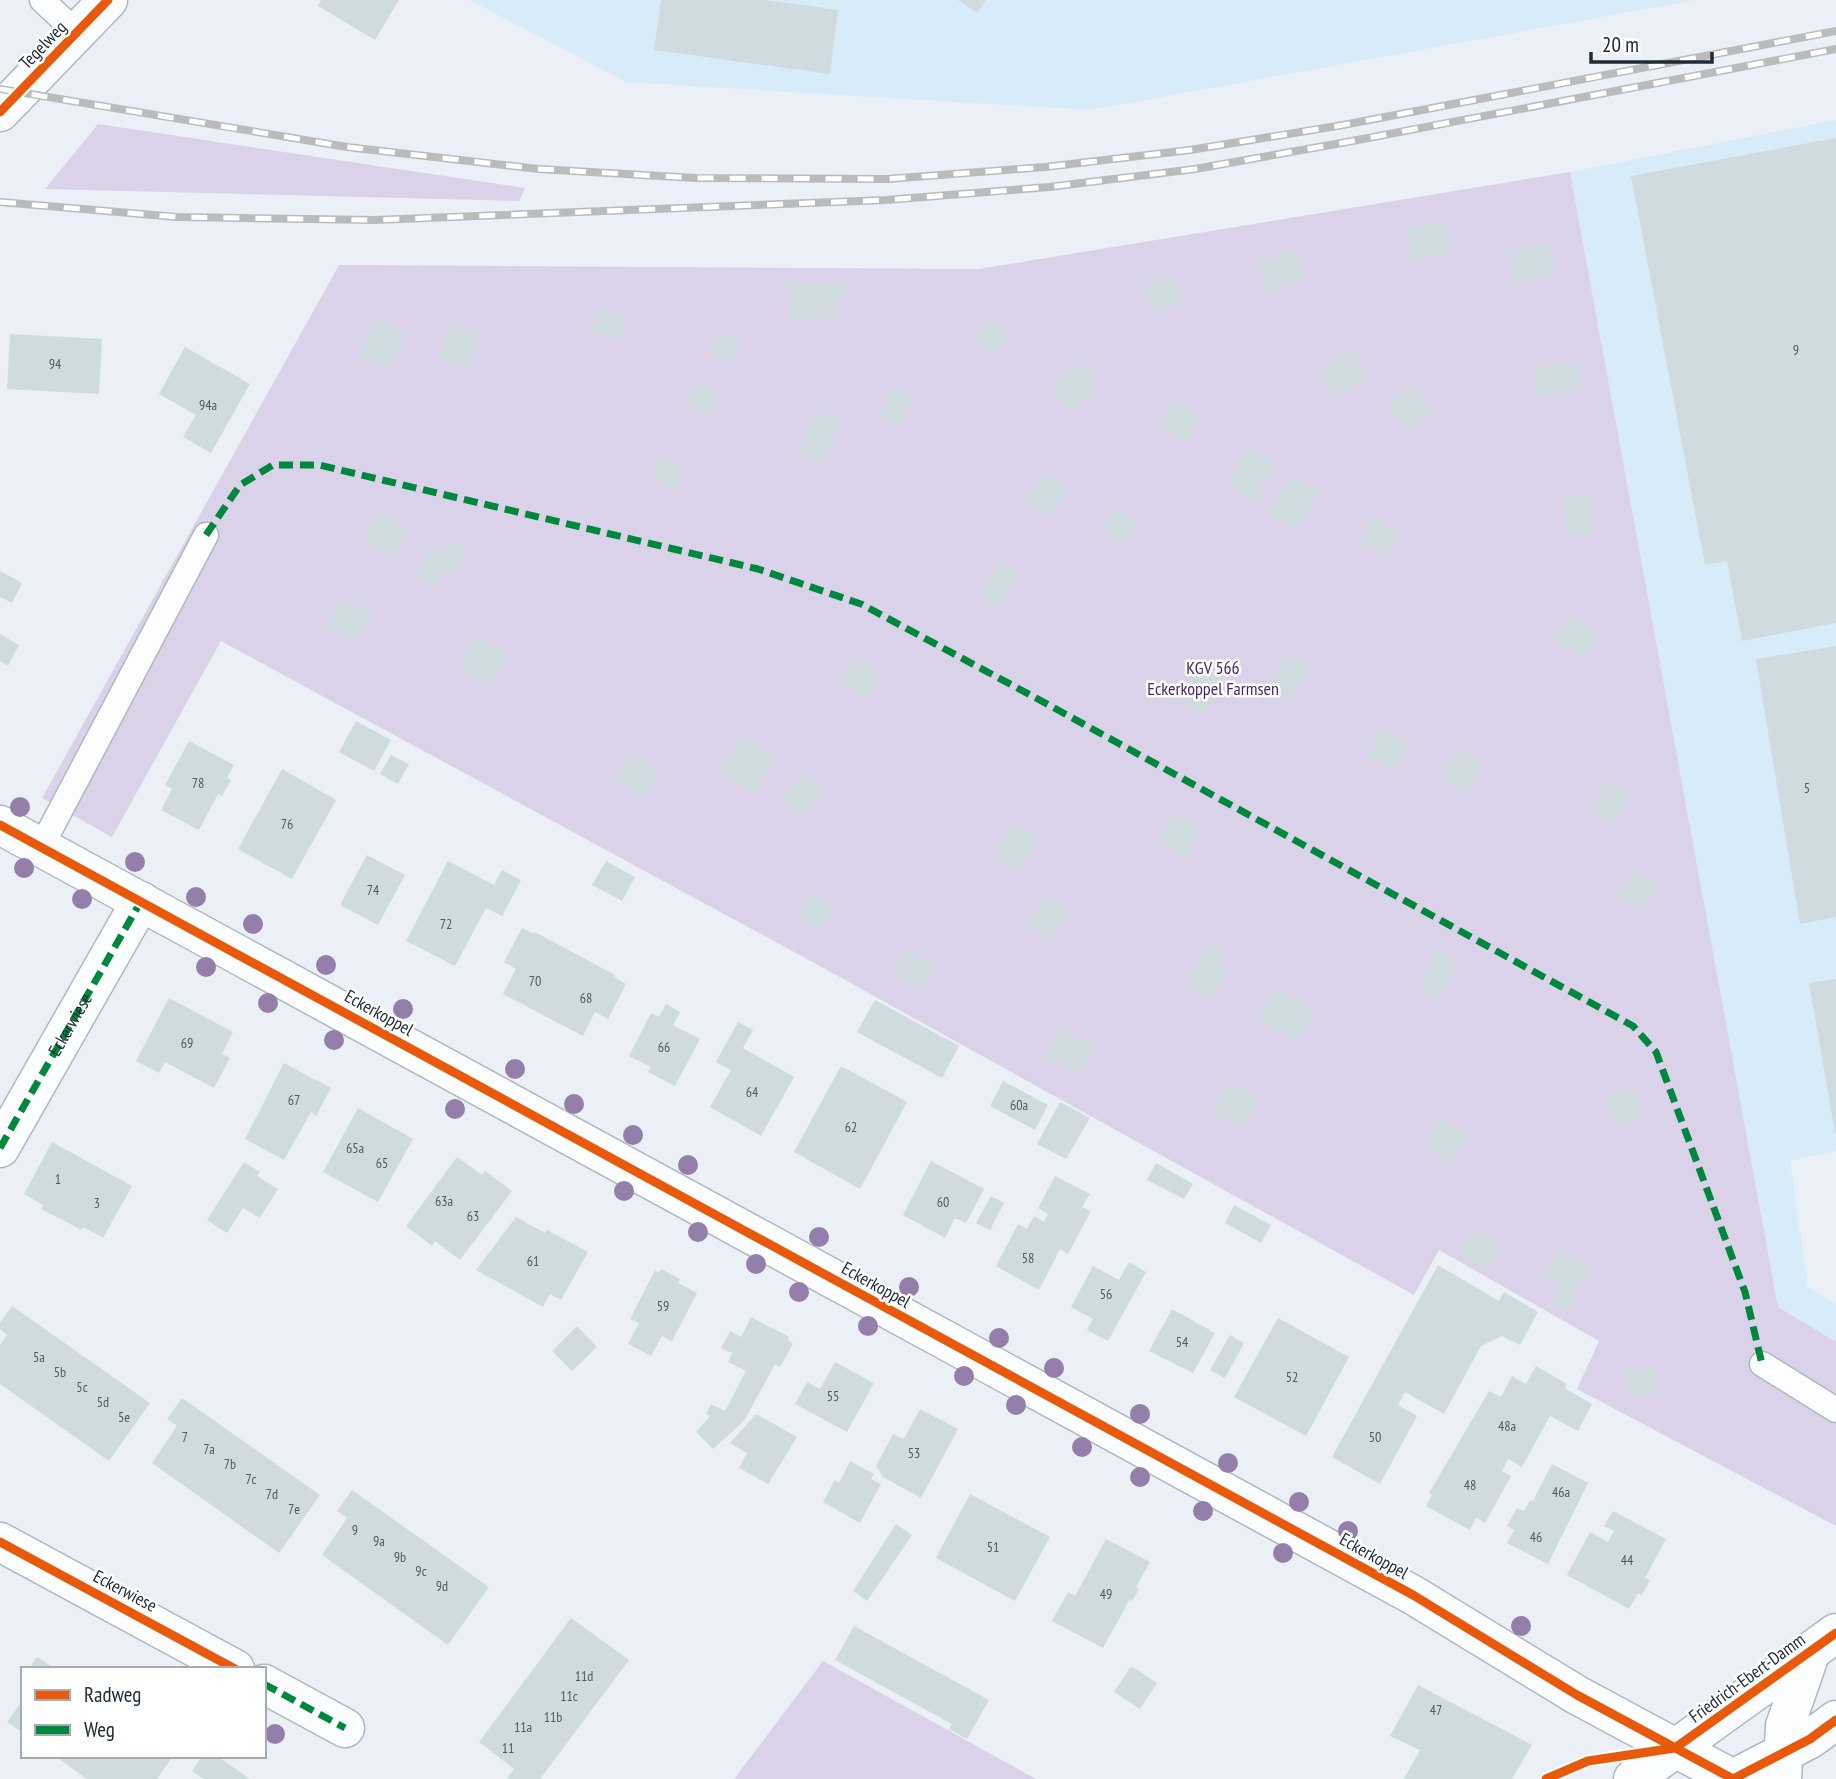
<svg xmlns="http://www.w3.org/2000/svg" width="1836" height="1779" viewBox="0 0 1836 1779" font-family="'PT Sans Narrow',sans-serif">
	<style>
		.built { fill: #d8ebf9 }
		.green { fill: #dad2e9 }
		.building { fill: #d0dbdf }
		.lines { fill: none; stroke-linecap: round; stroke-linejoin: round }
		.service-casing { stroke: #b0b8bf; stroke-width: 27 }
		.minor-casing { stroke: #b0b8bf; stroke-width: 41 }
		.tertiary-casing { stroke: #b0b8bf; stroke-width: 41 }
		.secondary-casing { stroke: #b0b8bf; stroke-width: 41 }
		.service { stroke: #fcfdfe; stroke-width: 24 }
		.minor { stroke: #fcfdfe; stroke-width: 38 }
		.tertiary { stroke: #fcfdfe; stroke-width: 38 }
		.secondary { stroke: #fcfdfe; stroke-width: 38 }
		.rail-casing { stroke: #babbbd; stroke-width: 8 }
		.rail { stroke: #fff; stroke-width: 5; stroke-dasharray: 16; stroke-linecap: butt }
		.quiet { stroke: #00873e; stroke-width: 7; stroke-dasharray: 14 7; stroke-linecap: butt }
		.cycleway-casing { stroke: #fff; stroke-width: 13 }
		.cycleway { stroke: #e8590c; stroke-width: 9 }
		.tree { fill: #947faa }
		.labels { text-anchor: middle; stroke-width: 5; stroke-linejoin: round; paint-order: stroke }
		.number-label { font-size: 14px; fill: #4e5a60 }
		.street-label { font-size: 18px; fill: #202c34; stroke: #fff }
		.park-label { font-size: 18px; fill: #4d236c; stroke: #fff }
	</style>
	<rect width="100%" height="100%" fill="#eaf0f5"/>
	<path class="built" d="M469,0H1695L1090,110L626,82Z
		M1836,120V1151L1790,1161L1808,1287L1836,1304V1342L1778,1307L1570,172Z"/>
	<path class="green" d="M98,124L525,188L519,201L45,189Z
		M1570,172L1778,1307L1836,1342V1526L1577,1389L1599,1341L1439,1250L1414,1295L818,965L221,641L112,837L42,798L339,265L979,269Z
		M823,1661L1036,1779H734Z"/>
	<path class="building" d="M321,0H399L375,40L318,6Z
		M661,0H766L838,10L830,74L654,50Z
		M958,0H986L977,13Z
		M1836,138V623L1742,641L1727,561L1705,565L1631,176Z
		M1443,220L1451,252L1414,262L1406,229Z
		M1549,243L1556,275L1517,283L1510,252Z
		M1296,249L1307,278L1269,293L1258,264Z
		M1173,274L1185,301L1156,314L1144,285Z
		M844,283L845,297L837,298L838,318L790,320L788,285Z
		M598,309L628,318L620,340L591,331Z
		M377,318L407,333L388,370L359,356Z
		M993,319L1011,339L991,356L973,338Z
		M452,323L481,335L467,370L438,358Z
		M721,332L741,340L730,362L711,354Z
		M10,334L102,339L99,394L7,389Z
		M185,347L250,384L211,453L183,437L196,415L159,394Z
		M1353,349L1370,375L1335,397L1319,370Z
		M1088,361L1096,375L1088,379L1097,393L1068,411L1051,384Z
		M1576,361L1581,390L1538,397L1533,368Z
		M696,382L720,393L709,417L684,405Z
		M893,387L914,398L900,427L878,416Z
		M1415,387L1433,414L1406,432L1388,404Z
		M1175,399L1202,416L1187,441L1159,425Z
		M816,410L842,422L821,465L796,452Z
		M1248,448L1277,465L1255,502L1227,485Z
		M662,455L685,466L675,488L652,477Z
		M1044,473L1067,488L1049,517L1026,502Z
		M1292,475L1320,491L1296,530L1269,514Z
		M1592,495L1594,534L1566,536L1564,497Z
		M1113,508L1139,522L1126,545L1100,531Z
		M378,512L408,528L394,556L363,540Z
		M1373,518L1400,533L1389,556L1361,542Z
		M449,539L468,549L453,577L441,571L434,586L416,577L431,548L442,553Z
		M999,561L1019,572L999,609L980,598Z
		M0,571L22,583L12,603L0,597Z
		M343,597L373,613L356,642L327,626Z
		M1568,616L1599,635L1585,658L1554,640Z
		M0,634L19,645L8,666L0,661Z
		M474,636L508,654L493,685L459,667Z
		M1836,646V917L1800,924L1756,659Z
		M1287,653L1310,666L1289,703L1266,691Z
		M856,656L882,675L865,698L839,679Z
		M1201,659L1228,673L1205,713L1179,699Z
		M356,721L391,740L374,771L339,752Z
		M1383,728L1411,743L1396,772L1367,757Z
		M741,735L776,755L756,792L720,773Z
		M189,741L234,765L227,778L231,780L222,796L218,794L199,830L161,810L172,789L165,785Z
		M1457,748L1483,764L1467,794L1439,779Z
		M631,753L660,769L644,798L615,782Z
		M391,755L409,764L398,784L380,774Z
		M282,769L336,800L292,879L238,849Z
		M804,772L825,792L800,818L780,797Z
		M1606,780L1630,792L1614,824L1590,811Z
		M1173,813L1201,828L1184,860L1173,853L1175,849L1158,839Z
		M1013,823L1039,838L1018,872L993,856Z
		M367,855L405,875L378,925L340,905Z
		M448,861L494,885L502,870L521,880L502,916L486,908L455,966L406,941Z
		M606,861L635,877L622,901L592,885Z
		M1633,869L1659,884L1645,910L1618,895Z
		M808,892L836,906L822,931L795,917Z
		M1047,894L1071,909L1052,940L1027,926Z
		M522,928L534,934L535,932L615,975L614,977L626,984L608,1019L595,1012L583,1036L503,994L516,969L504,962Z
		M1209,943L1225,952L1218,965L1226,969L1210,999L1185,985Z
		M905,950L934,965L922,990L892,975Z
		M1436,951L1458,962L1440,998L1419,988Z
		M1836,979V1133H1835L1809,983Z
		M1276,987L1316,1009L1298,1042L1258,1020Z
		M169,998L233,1032L222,1054L230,1058L214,1088L165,1062L159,1073L136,1061Z
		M875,1000L959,1046L942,1078L857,1032Z
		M666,1004L680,1012L673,1025L700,1039L675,1086L648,1072L651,1067L629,1056L651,1013L659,1017Z
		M738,1022L753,1030L743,1048L794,1077L761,1136L710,1107L731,1070L716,1062Z
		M1061,1028L1095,1047L1080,1075L1045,1057Z
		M284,1063L331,1088L316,1116L311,1112L284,1160L245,1139Z
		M841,1066L907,1102L860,1189L794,1152Z
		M1003,1081L1048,1105L1035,1130L990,1106Z
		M1229,1081L1258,1097L1240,1129L1212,1112Z
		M1630,1087L1644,1116L1618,1128L1604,1099Z
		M1060,1102L1090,1118L1066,1159L1037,1144Z
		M358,1108L413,1139L378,1202L323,1172Z
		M1440,1118L1468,1134L1452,1163L1424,1148Z
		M52,1142L132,1186L103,1238L83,1227L81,1230L61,1219L41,1209L43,1205L24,1194Z
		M457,1157L482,1175L485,1171L512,1191L460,1260L435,1241L432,1246L406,1226Z
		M931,1161L984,1189L966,1223L955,1218L945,1238L903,1215Z
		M244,1162L260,1172L257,1176L278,1189L260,1218L243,1208L227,1233L207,1220Z
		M1156,1163L1193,1184L1184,1199L1147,1180Z
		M1055,1176L1090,1194L1082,1207L1091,1211L1068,1254L1060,1249L1039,1290L996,1266L1018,1224L1027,1229L1034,1216L1044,1222L1048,1214L1038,1208Z
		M991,1196L1004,1203L990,1230L976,1223Z
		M1234,1205L1271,1225L1261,1243L1225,1223Z
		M516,1217L545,1233L547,1230L588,1252L561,1300L550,1294L543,1307L476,1270Z
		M1473,1229L1502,1245L1489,1270L1459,1254Z
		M1559,1250L1590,1266L1567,1311L1551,1304L1560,1286L1545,1278Z
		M1129,1262L1146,1272L1108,1341L1087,1330L1093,1319L1071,1307L1093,1266L1119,1280Z
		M1438,1265L1499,1301L1504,1292L1538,1312L1520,1345L1502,1336L1481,1346L1444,1414L1405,1392L1398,1405L1417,1416L1380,1484L1332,1457Z
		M661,1269L680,1279L678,1283L697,1293L672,1341L662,1336L651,1356L628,1344L639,1323L630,1319L655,1270L659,1273Z
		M12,1306L150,1403L109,1461L0,1384V1345L7,1335L0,1329V1323Z
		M1172,1309L1215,1333L1193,1373L1149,1351Z
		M751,1317L789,1337L788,1340L793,1344L780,1367L775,1364L744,1421L713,1449L696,1432L710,1416L706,1414L711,1404L725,1411L746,1371L728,1362L732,1353L721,1348L730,1331L741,1337Z
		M1278,1318L1349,1357L1306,1436L1234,1397Z
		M577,1326L597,1347L572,1371L552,1351Z
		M1230,1335L1244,1343L1225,1378L1210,1370Z
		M835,1362L874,1383L847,1432L795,1404L807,1382L820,1389Z
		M1536,1366L1567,1384L1565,1388L1592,1404L1578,1431L1550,1416L1522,1467L1508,1459L1502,1471L1511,1476L1485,1523L1476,1518L1470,1530L1426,1506L1432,1495L1429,1493L1489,1391L1501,1397L1512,1376L1526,1384Z
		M1625,1369H1656V1395H1625Z
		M182,1398L320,1495L279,1553L152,1463L177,1426L167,1419Z
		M920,1409L958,1429L921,1498L883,1477L876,1466L893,1434L904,1439Z
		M756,1414L797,1437L768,1484L739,1468L747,1453L730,1443Z
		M850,1461L874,1474L871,1479L881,1484L860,1523L823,1502L835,1480L839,1483Z
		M1552,1464L1588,1483L1548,1564L1507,1543L1514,1530L1507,1526L1517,1508L1524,1511L1530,1500L1533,1501Z
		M352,1490L489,1587L448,1645L322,1555L347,1518L337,1511Z
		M970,1494L1050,1537L1015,1601L936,1558Z
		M1613,1511L1666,1539L1645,1578L1650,1580L1642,1595L1638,1593L1629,1609L1567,1575L1590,1532L1608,1542L1614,1531L1604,1526Z
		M896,1524L912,1535L867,1601L853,1591Z
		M1106,1539L1150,1562L1136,1587L1139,1589L1132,1601L1130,1599L1103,1648L1052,1621L1068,1592L1075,1596Z
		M571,1618L629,1660L540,1779H507L514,1769L479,1742Z
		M854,1626L989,1700L967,1739L949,1729L952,1724L835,1660Z
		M37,1657L48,1664L54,1669H29Z
		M1131,1666L1157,1683L1140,1709L1114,1692Z
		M1418,1685L1532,1745L1512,1779H1404L1420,1750L1390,1736Z
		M23,1700V1733L7,1722Z
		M55,1756H173L157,1779H87Z
		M202,1756H217L250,1779H203L192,1771Z"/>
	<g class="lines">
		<defs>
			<path id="service" d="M42,0L77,33
				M41,847L206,535
				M1762,1364L1836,1410"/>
			<g id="minor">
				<path id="s1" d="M0,1148L141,901"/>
				<path d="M0,1542L235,1669"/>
				<path d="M264,1684L345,1728"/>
			</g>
			<path id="tertiary" d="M0,112L108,0
				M0,825L1413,1595L1577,1695L1733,1779"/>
			<path id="secondary" d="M1633,1779L1836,1633
				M1733,1779L1810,1739L1836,1720
				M1782,1779L1785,1726L1811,1651"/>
		</defs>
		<use href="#service" class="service-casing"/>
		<use href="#minor" class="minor-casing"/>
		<use href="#tertiary" class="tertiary-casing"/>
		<use href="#secondary" class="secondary-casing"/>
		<use href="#service" class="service"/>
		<use href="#minor" class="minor"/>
		<use href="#tertiary" class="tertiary"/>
		<use href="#secondary" class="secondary"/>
		<defs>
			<path id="rail" d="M0,89L347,147L539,169L695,178L887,179L1045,167L1190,150L1343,125L1836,31
				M0,202L177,217L375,220L886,200L1049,187L1195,169L1347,142L1836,49"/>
		</defs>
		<use href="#rail" class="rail-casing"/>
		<use href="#rail" class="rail"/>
		<path class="quiet" d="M206,535L240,485L273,465H319L758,569L861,604L1036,698L1633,1026L1656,1052L1745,1292L1762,1364
			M0,1148L141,901
			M264,1684L345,1728"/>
		<defs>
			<path id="cycleway" d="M0,112L108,0
				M0,825L1413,1595L1577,1695L1733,1779
				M0,1542L235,1669
				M1546,1779L1588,1761L1675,1748L1836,1633
				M1733,1779L1810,1739L1836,1720"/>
		</defs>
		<use href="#cycleway" class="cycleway-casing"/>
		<use href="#cycleway" class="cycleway"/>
	</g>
	<g class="tree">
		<circle cx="20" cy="807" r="10"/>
		<circle cx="135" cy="862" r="10"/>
		<circle cx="24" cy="868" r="10"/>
		<circle cx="196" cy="897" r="10"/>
		<circle cx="82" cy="899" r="10"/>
		<circle cx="253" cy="924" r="10"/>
		<circle cx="326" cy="965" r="10"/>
		<circle cx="206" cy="967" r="10"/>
		<circle cx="268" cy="1003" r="10"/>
		<circle cx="403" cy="1009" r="10"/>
		<circle cx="334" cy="1040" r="10"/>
		<circle cx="515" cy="1069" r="10"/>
		<circle cx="574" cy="1104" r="10"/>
		<circle cx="455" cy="1109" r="10"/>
		<circle cx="633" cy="1135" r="10"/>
		<circle cx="688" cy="1165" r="10"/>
		<circle cx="624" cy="1191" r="10"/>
		<circle cx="698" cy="1232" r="10"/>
		<circle cx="819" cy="1237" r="10"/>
		<circle cx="756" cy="1264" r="10"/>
		<circle cx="909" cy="1287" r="10"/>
		<circle cx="799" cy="1292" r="10"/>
		<circle cx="868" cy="1326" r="10"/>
		<circle cx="999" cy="1338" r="10"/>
		<circle cx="1054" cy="1368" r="10"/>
		<circle cx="964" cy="1376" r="10"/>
		<circle cx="1016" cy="1405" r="10"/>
		<circle cx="1140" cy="1414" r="10"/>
		<circle cx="1082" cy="1447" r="10"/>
		<circle cx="1228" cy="1463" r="10"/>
		<circle cx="1140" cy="1477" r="10"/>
		<circle cx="1299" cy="1502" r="10"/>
		<circle cx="1203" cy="1511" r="10"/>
		<circle cx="1348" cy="1531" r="10"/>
		<circle cx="1283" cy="1553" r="10"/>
		<circle cx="1521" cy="1626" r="10"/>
		<circle cx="275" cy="1734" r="10"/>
	</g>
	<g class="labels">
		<g class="number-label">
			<text x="1796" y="355">9</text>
			<text x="55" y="369">94</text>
			<text x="208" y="410">94a</text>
			<text x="198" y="788">78</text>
			<text x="1807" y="793">5</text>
			<text x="287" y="829">76</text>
			<text x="373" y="895">74</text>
			<text x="446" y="929">72</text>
			<text x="535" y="986">70</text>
			<text x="586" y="1003">68</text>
			<text x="187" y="1048">69</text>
			<text x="664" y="1052">66</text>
			<text x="752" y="1097">64</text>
			<text x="294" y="1105">67</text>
			<text x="1019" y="1110">60a</text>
			<text x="851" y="1132">62</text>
			<text x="355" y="1153">65a</text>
			<text x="382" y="1168">65</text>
			<text x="58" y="1184">1</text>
			<text x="444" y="1206">63a</text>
			<text x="943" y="1207">60</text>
			<text x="97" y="1208">3</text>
			<text x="473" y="1221">63</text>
			<text x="1028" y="1263">58</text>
			<text x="533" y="1266">61</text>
			<text x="1106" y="1299">56</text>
			<text x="663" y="1311">59</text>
			<text x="1182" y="1347">54</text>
			<text x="39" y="1362">5a</text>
			<text x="60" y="1377">5b</text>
			<text x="1292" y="1382">52</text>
			<text x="82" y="1392">5c</text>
			<text x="833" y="1401">55</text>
			<text x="103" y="1407">5d</text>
			<text x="124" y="1422">5e</text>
			<text x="1507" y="1431">48a</text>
			<text x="185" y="1442">7</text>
			<text x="1375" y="1442">50</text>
			<text x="209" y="1454">7a</text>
			<text x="914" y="1458">53</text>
			<text x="230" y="1469">7b</text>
			<text x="251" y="1484">7c</text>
			<text x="1470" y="1490">48</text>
			<text x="1561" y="1497">46a</text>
			<text x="272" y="1499">7d</text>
			<text x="294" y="1514">7e</text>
			<text x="355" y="1535">9</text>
			<text x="1536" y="1542">46</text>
			<text x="379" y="1546">9a</text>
			<text x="993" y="1552">51</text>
			<text x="400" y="1562">9b</text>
			<text x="1627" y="1565">44</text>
			<text x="421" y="1576">9c</text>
			<text x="442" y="1591">9d</text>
			<text x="1106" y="1599">49</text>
			<text x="584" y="1681">11d</text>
			<text x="569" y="1701">11c</text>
			<text x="1436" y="1715">47</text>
			<text x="553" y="1722">11b</text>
			<text x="523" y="1732">11a</text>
			<text x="508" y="1753">11</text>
		</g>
		<g class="street-label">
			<text transform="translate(43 45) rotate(-46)" y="6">Tegelweg</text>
			<text transform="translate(379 1013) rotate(29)" y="6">Eckerkoppel</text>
			<text dy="6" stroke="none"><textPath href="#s1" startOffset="142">Eckerwiese</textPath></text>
			<text transform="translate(876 1285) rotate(29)" y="6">Eckerkoppel</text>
			<text transform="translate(1374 1556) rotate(29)" y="6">Eckerkoppel</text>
			<text transform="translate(125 1591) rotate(28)" y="6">Eckerwiese</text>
			<text transform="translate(1747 1678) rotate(-36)" y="6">Friedrich-Ebert-Damm</text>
		</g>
		<g class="park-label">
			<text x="1213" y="674">KGV 566<tspan x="1213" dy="21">Eckerkoppel Farmsen</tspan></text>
		</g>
	</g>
	<rect x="21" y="1667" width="245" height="91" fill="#ffffff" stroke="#a6abae" stroke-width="2"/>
	<rect x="35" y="1690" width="35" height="10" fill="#e8590c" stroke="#a6abae" stroke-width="2"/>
	<text x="84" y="1702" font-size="21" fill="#202c34">Radweg</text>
	<rect x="35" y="1725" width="35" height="10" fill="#00873e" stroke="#a6abae" stroke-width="2"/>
	<text x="84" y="1737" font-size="21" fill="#202c34">Weg</text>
	<path d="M1591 52v10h121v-10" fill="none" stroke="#202c34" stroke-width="3.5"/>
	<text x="1602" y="52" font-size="21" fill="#202c34" stroke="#ffffff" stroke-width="5" paint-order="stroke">20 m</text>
</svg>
